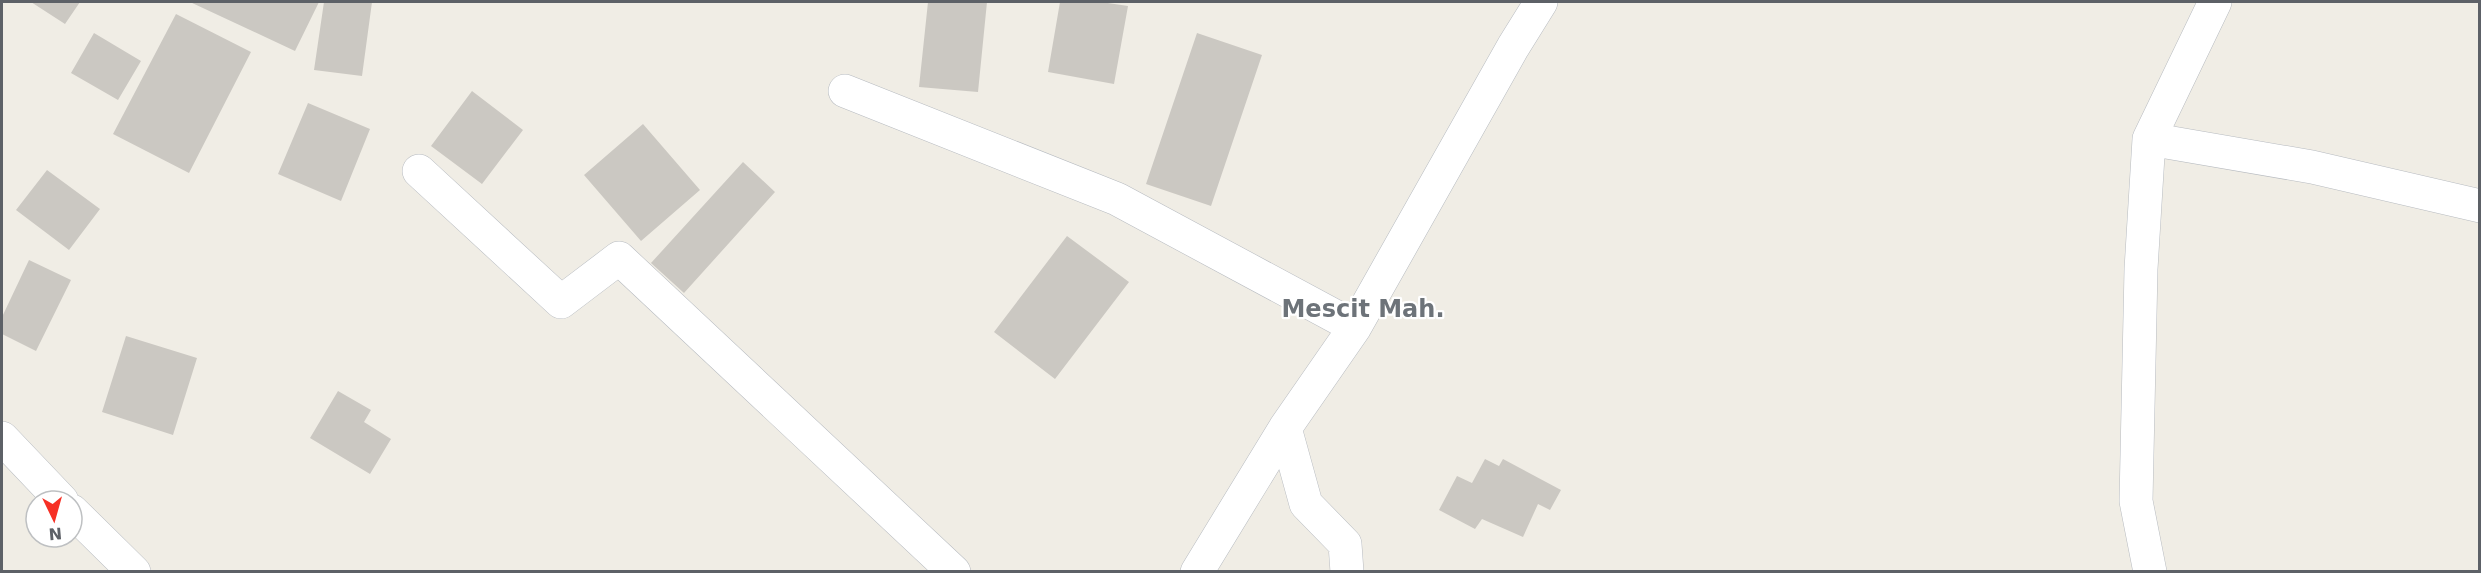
<svg xmlns="http://www.w3.org/2000/svg" width="2481" height="573" viewBox="0 0 2481 573" font-family="'DejaVu Sans',sans-serif">
	<style>
		.building { fill: #cbc8c2 }
		.lines { fill: none; stroke-linecap: round; stroke-linejoin: round }
		.street-casing { stroke: #b7bbc0; stroke-width: 34 }
		.street { stroke: #fff; stroke-width: 33 }
		.labels { text-anchor: middle; stroke-width: 4.5; stroke-linejoin: round; paint-order: stroke }
		.district-label { font-size: 24px; font-weight: bold; fill: #6d7379; stroke: #fff }
	</style>
	<rect width="100%" height="100%" fill="#f0ede5"/>
	<path class="building" d="M31,2H80L65,24Z
		M190,2H319L295,51Z
		M324,2H372L362,76L314,70Z
		M928,2H987L978,92L919,87Z
		M1060,2H1101L1128,6L1114,84L1048,72Z
		M176,14L251,52L189,173L113,134Z
		M94,33L141,61L118,100L71,73Z
		M1197,33L1262,55L1211,206L1146,184Z
		M472,91L523,130L482,184L431,146Z
		M308,103L370,129L341,201L278,174Z
		M643,124L700,190L641,241L584,175Z
		M743,162L775,192L684,293L651,263Z
		M47,170L100,209L69,250L16,210Z
		M1067,236L1129,282L1055,379L994,332Z
		M29,260L71,280L36,351L2,334V317Z
		M126,336L197,358L173,435L102,412Z
		M338,391L371,410L364,422L391,439L370,474L310,438Z
		M1485,459L1499,466L1503,459L1561,490L1550,510L1538,504L1523,537L1482,519L1475,529L1439,510L1457,476L1472,483Z"/>
	<g class="lines">
		<defs>
			<path id="street" d="M845,91L1117,199L1355,327
				M2149,139L2312,167L2480,206
				M419,171L561,302L619,258L954,572
				M1285,428L1306,504L1345,544L1347,572
				M2,438L62,501
				M72,511L134,572
				M1197,572L1285,428L1355,327L1513,47L1541,2
				M2150,572L2136,501L2141,269L2149,139L2215,2"/>
		</defs>
		<use href="#street" class="street-casing"/>
		<use href="#street" class="street"/>
	</g>
	<g class="labels">
		<g class="district-label">
			<text x="1363" y="317">Mescit Mah.</text>
		</g>
	</g>
	<rect width="2481" height="573" fill="none" stroke="#5d6167" stroke-width="6"/>
	<g transform="translate(54 519) rotate(175)"><circle r="28" fill="#ffffff" stroke="#bec0c2" stroke-width="1.5"/>
	<path d="M0-4.5L10 22L0 15L-10 22Z" fill="#f63025"/>
	<text y="-9" font-size="16" font-weight="bold" text-anchor="middle" fill="#5d6167">N</text>
	</g>
</svg>
